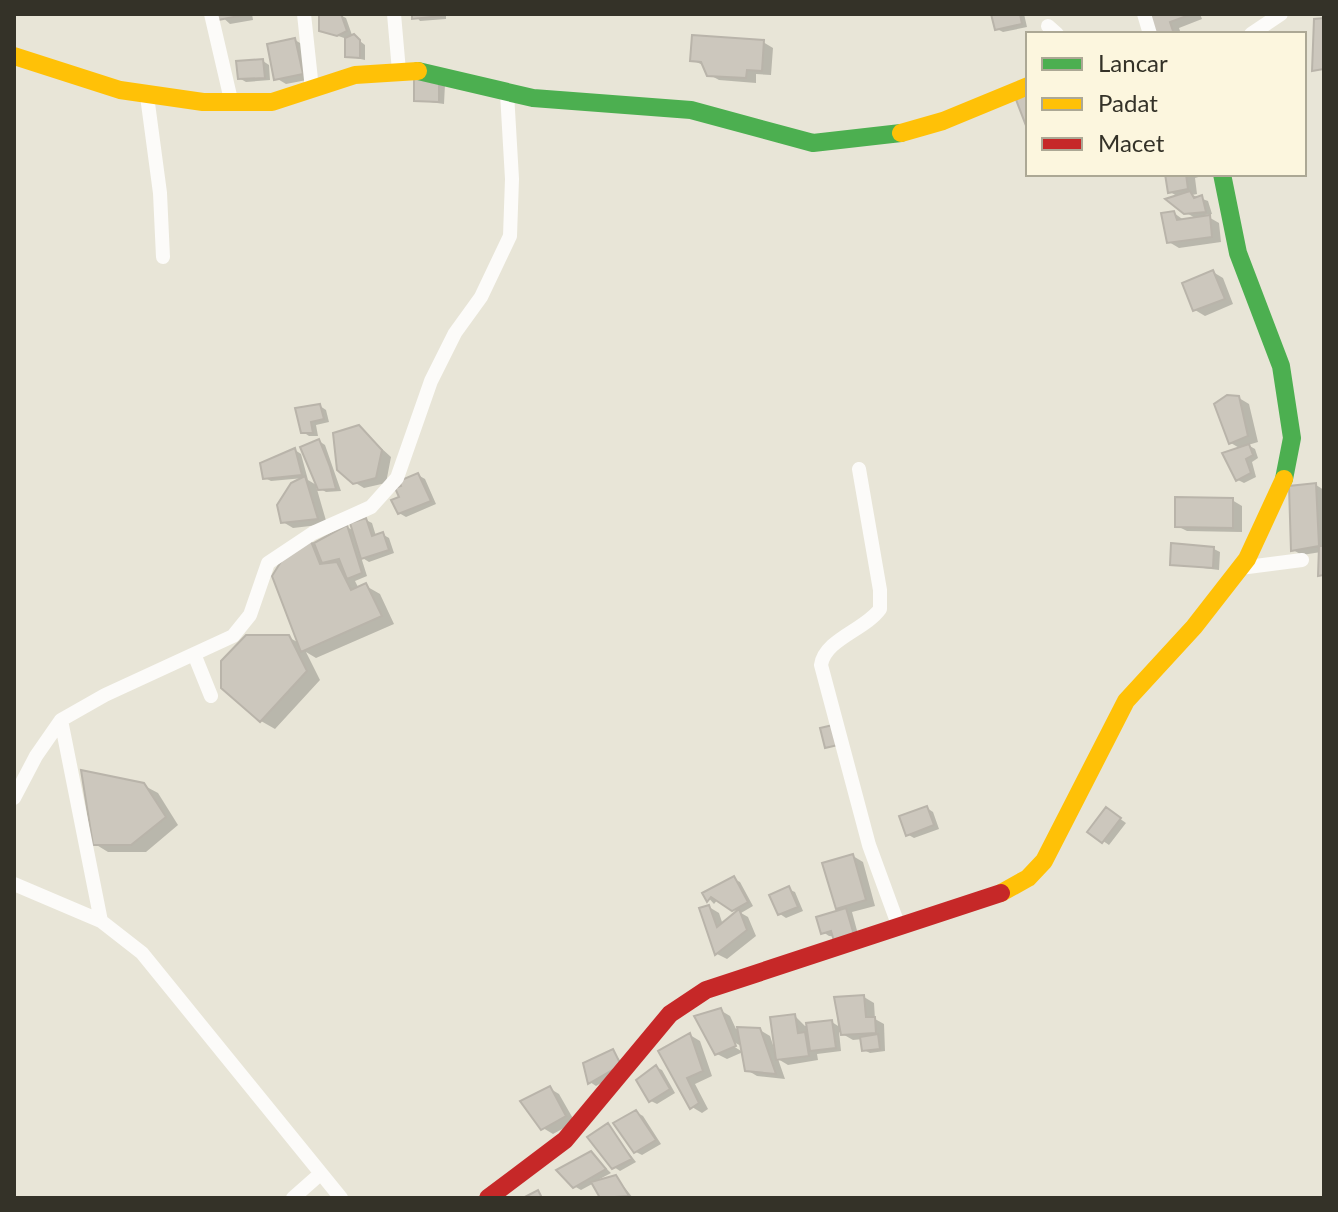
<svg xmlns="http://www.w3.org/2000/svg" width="1338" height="1212" viewBox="0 0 1338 1212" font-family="Lato,sans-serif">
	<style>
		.shadow { fill: #0003 }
		.building { fill: #ccc7bd; stroke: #b9b4aa; stroke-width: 2 }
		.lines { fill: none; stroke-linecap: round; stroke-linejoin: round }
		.street { stroke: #fcfbf9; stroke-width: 14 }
		.fast { stroke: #4caf50; stroke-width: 18 }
		.slow { stroke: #ffc107; stroke-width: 18 }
		.jam { stroke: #c62828; stroke-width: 18 }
	</style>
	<rect width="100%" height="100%" fill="#e8e5d7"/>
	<path class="shadow" d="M219,14H252L253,20L230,24Z
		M414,14H446V19L420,21Z
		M993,14H1024L1027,27L1003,32L997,29Z
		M1151,14H1200L1202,19L1179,28L1181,34H1156Z
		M340,15L346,18L352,35L365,45V60L347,56V39L321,30Z
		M295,40L305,46L312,79L286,84L276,78Z
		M763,42L773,48L771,75L756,74V83L719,80L708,74L705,66L692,60Z
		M263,61L269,65L270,80L246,82L239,78Z
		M439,81L445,84L444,104L416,100Z
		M1167,174H1209L1195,178L1197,194L1192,195L1208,201L1212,214L1205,215L1219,223L1221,242L1179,248L1169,242L1174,213L1185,221L1197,219L1185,212L1179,197L1170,192Z
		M1213,272L1223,278L1233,304L1205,316L1195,310Z
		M1239,398L1249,404L1258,442L1248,445L1255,449L1258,458L1252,462L1256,477L1244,483L1238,480L1241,449L1231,443Z
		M320,406L326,410L329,422L316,425L318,436H309L303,432Z
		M358,427L391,457L386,483L364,488L354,482Z
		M319,441L325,445L341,491L326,492L316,486L327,524L293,528L283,522L304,478L271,481L265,478L295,450L301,454L308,480L318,486Z
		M418,475L425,479L436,504L406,517L399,513L402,498Z
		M1316,485L1324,490V577L1320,575L1321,552L1302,555L1293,550Z
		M1232,500L1242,506V532L1187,531L1177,526Z
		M366,520L372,523L376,536L382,534L389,538L394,553L369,562L361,557L367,576L355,581L359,589L366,586L380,594L394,624L316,658L306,652L320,680L275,729L261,721L288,637L301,644L310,541L315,544L347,527L354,531Z
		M1214,549L1220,552L1219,570L1172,564Z
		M143,785L158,793L178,825L146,852H108L95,844Z
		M927,808L933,812L939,829L914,838L907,834Z
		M1112,813L1126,823L1109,845L1090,832Z
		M853,856L863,862L875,906L852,912L859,938L829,936L823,932L843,911L837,908Z
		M734,879L740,882L753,906L741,913L748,917L756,936L727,959L717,954L701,910L709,907L719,913L723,925L738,912L718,899L714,904L705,894Z
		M788,889L795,892L803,911L786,918L780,914Z
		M864,997L874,1003L875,1019L884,1024L885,1051L870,1053L864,1050L863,1039L853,1040L839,1032L841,1051L817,1054L818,1060L788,1065L778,1059L785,1079L757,1076L747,1070L743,1047L728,1039L726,1042L743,1052L727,1059L717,1054L720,1010L730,1016L736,1029L760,1030L770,1036L775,1051L795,1016L805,1026L832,1022L838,1026L836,999Z
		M690,1035L700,1041L712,1076L695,1084L708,1109L702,1113L692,1107L661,1052Z
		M613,1051L626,1069L596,1086L590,1082Z
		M656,1067L662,1070L675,1093L657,1104L651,1101Z
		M549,1088L559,1094L575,1122L553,1134L543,1128Z
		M636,1112L643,1116L661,1144L642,1155L636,1152Z
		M608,1126L636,1162L620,1171L614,1167Z
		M591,1154L611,1173L596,1181L616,1177L633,1198H602L594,1183L581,1190L574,1186Z"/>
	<path class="building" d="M217,14H244V15L218,20Z
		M319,14H341L347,31L337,36L319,31Z
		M412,14H441V16L412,19Z
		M991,14H1020L1022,24L995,30Z
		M1148,14H1192L1170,22L1174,34H1154Z
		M1324,18V69L1312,71L1314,19Z
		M354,34L360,40V58L345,57V38Z
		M692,35L764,40L762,71L747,70L746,78L707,76L701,62L690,61Z
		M295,38L303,74L274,80L267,44Z
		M263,59L265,78L238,79L236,61Z
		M414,78L439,79V102L414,101Z
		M1028,93V131L1015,97Z
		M1165,174H1186L1188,189L1168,193Z
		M1190,191L1194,198L1202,195L1206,212L1184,214L1165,199Z
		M1174,211L1177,220L1210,215L1212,237L1167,243L1161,213Z
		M1213,270L1225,299L1193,311L1182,283Z
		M1227,395L1239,396L1248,436L1229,444L1214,404Z
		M320,404L324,419L311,422L313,433H301L295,408Z
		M359,425L382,450L376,478L353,484L337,470L333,433Z
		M319,439L330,467L336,489L318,490L300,447Z
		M1249,444L1253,455L1246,459L1251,473L1236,481L1222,453Z
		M295,448L302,475L263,479L260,463Z
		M418,473L431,501L398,514L391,500L399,497L395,488L401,486L399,481Z
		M305,476L318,519L281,523L277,505L291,483Z
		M1316,483L1319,546L1291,551L1289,486Z
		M1175,497L1233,498V528L1175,527Z
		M366,518L372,536L383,532L389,550L361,559L350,523Z
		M347,525L362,573L347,579L339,559L322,563L314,543Z
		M310,539L320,564L337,562L351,590L366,583L382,616L301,652L272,576L282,560Z
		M1171,543L1214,547L1213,568L1170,565Z
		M1319,546H1324V575L1318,576Z
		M246,635H289L307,671L260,722L221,688V661Z
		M833,725L838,745L825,748L820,728Z
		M81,770L144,783L166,817L131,845H93Z
		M927,806L934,825L906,836L899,816Z
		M1106,807L1121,818L1102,843L1087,832Z
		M853,854L866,900L836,909L822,863Z
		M734,876L748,902L732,911L711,897L707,902L702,893Z
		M789,886L798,907L778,915L769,895Z
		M709,905L717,927L739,909L747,930L715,955L699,908Z
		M846,908L854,935L834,941L831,931L821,934L816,917Z
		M864,995L866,1017H875L876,1033L841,1035L834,997Z
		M721,1008L736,1046L715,1055L694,1016Z
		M795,1014L798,1033L805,1032L809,1056L776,1060L770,1017Z
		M832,1020L836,1048L810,1051L806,1023Z
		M737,1027L760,1028L776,1074L745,1071Z
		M690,1033L703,1071L687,1078L699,1103L690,1109L658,1051Z
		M878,1034L880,1049L862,1051L860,1037Z
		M613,1049L621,1065L588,1084L583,1063Z
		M656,1065L670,1089L649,1102L636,1080Z
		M550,1086L566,1116L541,1130L520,1101Z
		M636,1110L656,1140L634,1153L613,1123Z
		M608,1123L632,1159L612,1169L587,1137Z
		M591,1151L606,1169L573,1188L556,1170Z
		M616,1175L629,1196L600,1198L591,1182Z
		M538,1190L542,1198H523Z"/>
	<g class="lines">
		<path class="street" d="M211,14L231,100
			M304,14L312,89
			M394,14L399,71
			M1144,14L1150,34
			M1048,26L1057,34
			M1251,34L1281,14
			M147,96L160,193L163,257
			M859,469L880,590V609C865,630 825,639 821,665L869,845L899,927
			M1240,568L1302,560
			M194,654L211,696
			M61,720L101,921
			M14,798L36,756L61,720L105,695L233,636L250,615L268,563L313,533L371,507L397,478L431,381L455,333L481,297L510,236L512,179L507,93
			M14,884L101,921L142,953L341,1198
			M293,1198L319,1175"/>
		<path class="fast" d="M418,71L533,98L691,110L813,143L901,133
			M1222,174L1238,253L1281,366L1292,438L1284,479"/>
		<path class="slow" d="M14,56L120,90L203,102H272L355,75L418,71
			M901,133L943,121L1028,86
			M1001,893L1028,878L1044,861L1126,701L1194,627L1247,559L1284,479"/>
		<path class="jam" d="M488,1198L565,1140L670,1014L706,990L1001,893"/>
	</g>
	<rect width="1338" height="1212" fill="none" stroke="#343228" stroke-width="32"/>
	<rect x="1026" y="32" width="280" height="144" fill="#fcf6de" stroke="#aca895" stroke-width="2"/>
	<rect x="1042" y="58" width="40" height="12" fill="#4caf50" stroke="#aca895" stroke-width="2"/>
	<text x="1098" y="72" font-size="24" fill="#343228">Lancar</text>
	<rect x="1042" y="98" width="40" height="12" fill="#ffc107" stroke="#aca895" stroke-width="2"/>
	<text x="1098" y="112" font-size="24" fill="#343228">Padat</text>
	<rect x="1042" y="138" width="40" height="12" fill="#c62828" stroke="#aca895" stroke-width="2"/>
	<text x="1098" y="152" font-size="24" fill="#343228">Macet</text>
</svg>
